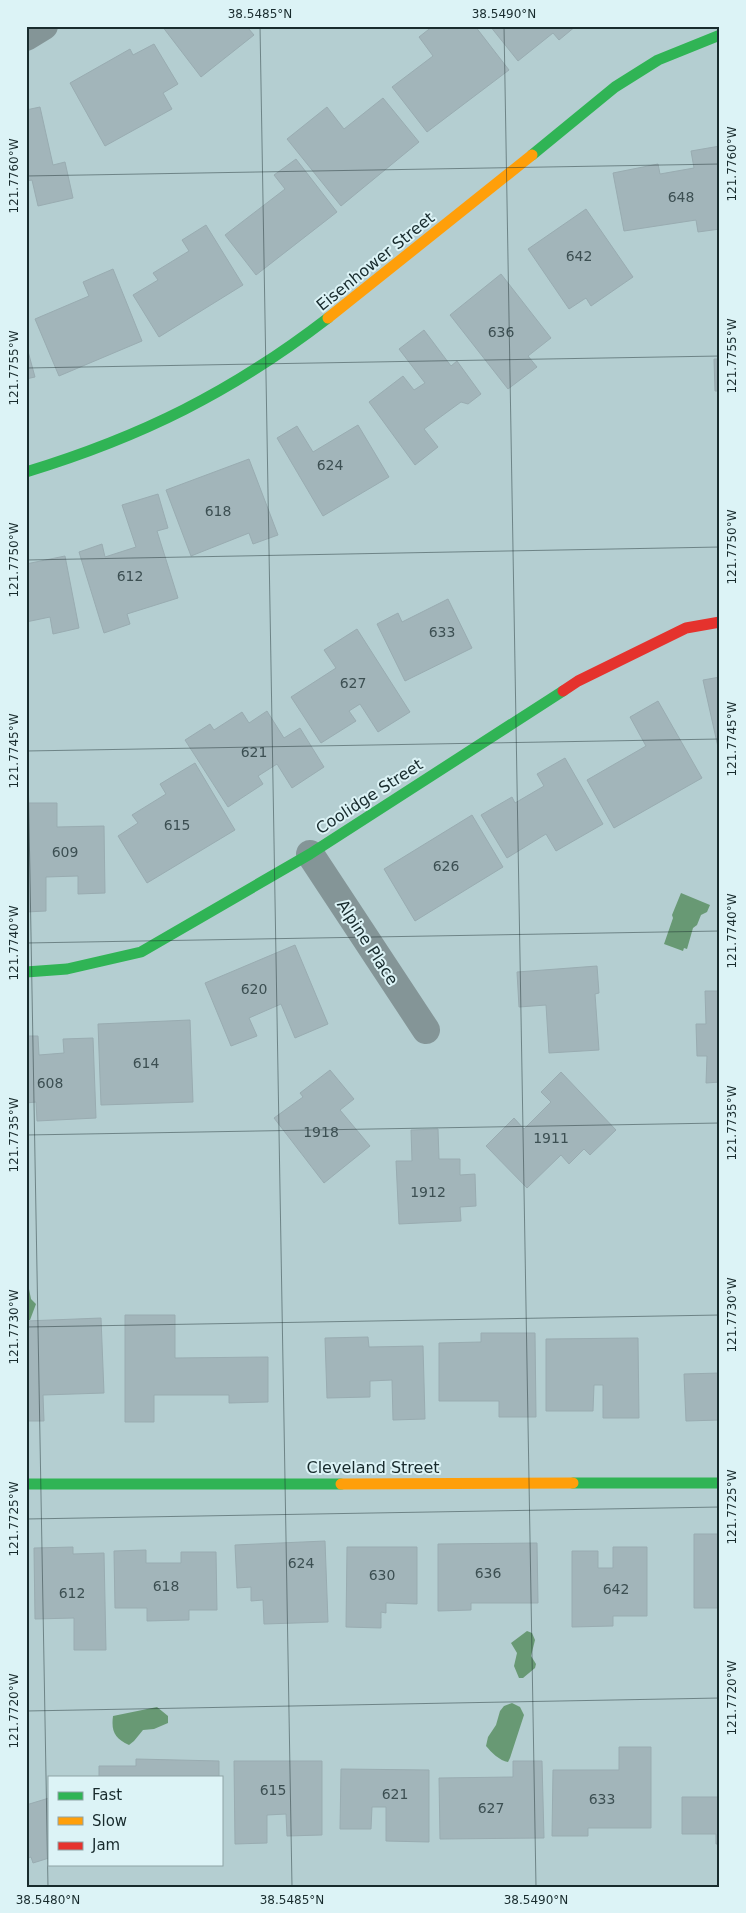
<svg xmlns="http://www.w3.org/2000/svg" width="746" height="1913" viewBox="0 0 746 1913" font-family="'DejaVu Sans',sans-serif">
	<style>
		.water { fill: #689974 }
		.building { fill: #a2b5ba; stroke: #99acb1 }
		.lines { fill: none; stroke-linecap: round; stroke-linejoin: round }
		.street { stroke: #849597; stroke-width: 28 }
		.fast { stroke: #30b455; stroke-width: 11 }
		.slow { stroke: #ff9f0a; stroke-width: 11 }
		.jam { stroke: #e5322d; stroke-width: 11 }
		.ticks { fill: none; stroke: #182b2d; stroke-width: 1; stroke-opacity: 0.45 }
		.labels { text-anchor: middle; stroke-width: 4; stroke-linejoin: round; paint-order: stroke }
		.number-label { font-size: 14px; fill: #3c4f52 }
		.street-label { font-size: 16px; fill: #182b2d; stroke: #dcf3f6 }
		.neatline { fill: none; stroke: #182b2d; stroke-width: 2 }
		.ticks-label { font-size: 12px; text-anchor: middle; fill: #182b2d }
	</style>
	<rect width="100%" height="100%" fill="#b4ced1"/>
	<path class="water" d="M681,893L710,905L707,912L701,915L697,925L693,928L687,949L684,948L683,951L664,944L673,918L672,915Z
		M26,1274L31,1299L36,1304L30,1320H26Z
		M527,1631L532,1633L535,1640L531,1656L536,1664L535,1668L523,1678H519L514,1666L517,1653L511,1643Z
		M512,1703L520,1707L524,1715L510,1758L508,1762C500,1761 491,1752 486,1746L488,1737L496,1725L500,1711L504,1706Z
		M157,1707L168,1716V1723L154,1729L143,1730L134,1741L129,1745C115,1738 111,1732 113,1716Z"/>
	<path class="building" d="M162,26H250L248,28L254,35L201,77Z
		M433,26H475L509,70L427,132L392,87L433,56L419,37Z
		M490,26H576L559,40L553,33L518,61Z
		M154,44L178,84L163,93L172,109L105,146L70,83L130,49L133,55Z
		M383,98L419,142L341,206L287,139L327,107L344,129Z
		M40,107L53,165L65,162L73,198L38,206L32,180L26,181V110Z
		M720,146V229L698,232L696,220L624,231L613,173L658,164L660,174L694,168L691,151Z
		M296,159L337,212L256,275L225,235L285,189L274,175Z
		M586,209L633,277L591,306L586,298L569,309L528,249Z
		M206,225L243,285L159,337L133,295L158,280L153,273L189,251L182,240Z
		M113,269L142,341L59,376L35,319L89,296L83,282Z
		M501,274L551,338L528,356L537,367L508,389L450,315Z
		M424,330L451,366L457,361L481,394L468,404L461,402L424,429L438,447L415,465L369,402L403,376L414,390L425,383L399,349Z
		M26,344L35,377L26,379Z
		M714,359H720V391H715Z
		M358,425L389,477L323,516L277,438L297,426L313,452Z
		M249,459L278,535L253,544L249,533L191,556L166,490Z
		M158,494L168,528L157,531L178,598L127,614L130,624L104,633L79,552L102,544L105,557L136,547L122,505Z
		M718,517H720V552H718Z
		M65,556L79,628L53,634L50,617L26,622V564Z
		M448,599L472,648L405,681L377,624L398,613L402,622Z
		M357,629L410,712L378,732L360,704L349,711L356,721L321,743L291,697L336,668L324,650Z
		M720,677V756L703,680Z
		M658,701L702,778L614,828L587,780L646,746L630,717Z
		M267,711L284,738L300,728L324,767L292,788L277,764L258,776L263,784L228,807L185,740L210,724L214,730L242,712L249,723Z
		M565,758L603,824L556,851L546,834L507,858L481,815L512,797L515,803L544,786L537,774Z
		M195,763L235,830L147,883L118,836L138,823L132,815L166,794L160,784Z
		M26,803H57V827L104,826L105,893L78,894V876L46,877V911L26,912Z
		M472,815L503,867L415,921L384,869Z
		M295,945L328,1024L295,1038L281,1004L249,1018L257,1036L231,1046L205,983Z
		M597,966L599,993L595,994L599,1050L549,1053L546,1005L519,1007L517,972Z
		M705,991H720V1082L706,1083L707,1056H697L696,1024H706Z
		M190,1020L193,1102L101,1105L98,1024Z
		M26,1036H38L39,1055L64,1053L63,1039L93,1038L96,1118L37,1121L36,1102L26,1103Z
		M330,1070L354,1099L340,1110L370,1146L324,1183L274,1118L303,1097L300,1093Z
		M561,1072L616,1130L590,1155L584,1149L569,1164L561,1155L527,1188L486,1146L514,1118L524,1129L551,1102L541,1092Z
		M438,1129L439,1159H460V1175L475,1174L476,1206L460,1207L461,1221L399,1224L396,1161H412L411,1130Z
		M125,1315H175V1358L268,1357V1402L229,1403V1395H154V1422H125Z
		M101,1318L104,1393L43,1395L44,1421H26V1321Z
		M481,1333H535L536,1417H499V1401H439V1343L481,1342Z
		M368,1337L369,1347L423,1346L425,1419L393,1420L392,1380L370,1381V1397L327,1398L325,1338Z
		M638,1338L639,1418H603V1385H594L593,1411H546V1339Z
		M720,1373V1420L686,1421L684,1374Z
		M694,1534H720V1608H694Z
		M325,1541L328,1622L264,1624L263,1600L251,1601V1587L237,1588L235,1545Z
		M537,1543L538,1603H471V1610L438,1611V1544Z
		M73,1547V1554L104,1553L106,1650H74V1618L35,1619L34,1548Z
		M347,1547H417V1604L386,1603V1613L381,1612V1628L346,1627Z
		M613,1547H647V1616H613V1626L572,1627V1551H598V1568H613Z
		M146,1550V1563H181V1552H216L217,1610H189V1620L147,1621V1608H115L114,1551Z
		M619,1747H651V1828H588V1836H552L553,1770H619Z
		M136,1759L219,1761V1777H99V1766H136Z
		M234,1761H322V1835L287,1836L286,1814L267,1815V1843L235,1844Z
		M513,1761H542L544,1838L440,1839L439,1778L513,1777Z
		M341,1769L429,1770V1842L386,1841V1807H372L371,1829H340Z
		M682,1797H720V1844H716V1834H682Z
		M49,1798V1858L33,1863L31,1857L26,1859V1805Z"/>
	<g class="lines">
		<path class="street" d="M26,37L44,26
			M310,854L426,1030"/>
		<path class="fast" d="M532,155L615,87L658,60L720,35
			M26,472C141,437 232,392 328,318
			M26,972L67,969L141,952L310,854L563,691
			M573,1483H720
			M26,1484H341"/>
		<path class="slow" d="M328,318L532,155
			M341,1484L573,1483"/>
		<path class="jam" d="M563,691L578,681L686,628L720,622"/>
	</g>
	<path class="ticks" d="M260,26L292,1887M504,26L536,1887M26,176L720,164M26,368L720,356M26,560L720,547M26,654L48,1887M26,751L720,739M26,943L720,931M26,1135L720,1123M26,1327L720,1315M26,1519L720,1507M26,1711L720,1698"/>
	<g class="labels">
		<g class="number-label">
			<text x="681" y="202">648</text>
			<text x="579" y="261">642</text>
			<text x="501" y="337">636</text>
			<text x="330" y="470">624</text>
			<text x="218" y="516">618</text>
			<text x="130" y="581">612</text>
			<text x="442" y="637">633</text>
			<text x="353" y="688">627</text>
			<text x="254" y="757">621</text>
			<text x="177" y="830">615</text>
			<text x="65" y="857">609</text>
			<text x="446" y="871">626</text>
			<text x="254" y="994">620</text>
			<text x="146" y="1068">614</text>
			<text x="50" y="1088">608</text>
			<text x="321" y="1137">1918</text>
			<text x="551" y="1143">1911</text>
			<text x="428" y="1197">1912</text>
			<text x="301" y="1568">624</text>
			<text x="488" y="1578">636</text>
			<text x="382" y="1580">630</text>
			<text x="166" y="1591">618</text>
			<text x="616" y="1594">642</text>
			<text x="72" y="1598">612</text>
			<text x="273" y="1795">615</text>
			<text x="395" y="1799">621</text>
			<text x="602" y="1804">633</text>
			<text x="491" y="1813">627</text>
		</g>
		<g class="street-label">
			<text transform="translate(375 261) rotate(-39)" y="6">Eisenhower Street</text>
			<text transform="translate(369 796) rotate(-33)" y="6">Coolidge Street</text>
			<text transform="translate(368 942) rotate(57)" y="6">Alpine Place</text>
			<text x="373" y="1473">Cleveland Street</text>
		</g>
	</g>
	<rect width="746" height="1913" fill="none" stroke="#dcf3f6" stroke-width="55"/>
	<rect x="48" y="1776" width="175" height="90" fill="#dcf3f6" stroke="#8ea3a6"/>
	<rect x="58" y="1792" width="25" height="8" fill="#30b455" stroke="#8ea3a6"/>
	<text x="92" y="1800" font-size="15" fill="#182b2d">Fast</text>
	<rect x="58" y="1817" width="25" height="8" fill="#ff9f0a" stroke="#8ea3a6"/>
	<text x="92" y="1826" font-size="15" fill="#182b2d">Slow</text>
	<rect x="58" y="1842" width="25" height="8" fill="#e5322d" stroke="#8ea3a6"/>
	<text x="92" y="1850" font-size="15" fill="#182b2d">Jam</text>
	<rect x="28" y="28" width="690" height="1858" class="neatline"/>
	<g class="ticks-label">
		<text x="260" y="18">38.5485°N</text>
		<text x="504" y="18">38.5490°N</text>
		<text transform="translate(732 164) rotate(-90)" y="4">121.7760°W</text>
		<text transform="translate(14 176) rotate(-90)" y="4">121.7760°W</text>
		<text transform="translate(732 356) rotate(-90)" y="4">121.7755°W</text>
		<text transform="translate(14 368) rotate(-90)" y="4">121.7755°W</text>
		<text transform="translate(732 547) rotate(-90)" y="4">121.7750°W</text>
		<text transform="translate(14 560) rotate(-90)" y="4">121.7750°W</text>
		<text transform="translate(732 739) rotate(-90)" y="4">121.7745°W</text>
		<text transform="translate(14 751) rotate(-90)" y="4">121.7745°W</text>
		<text transform="translate(732 931) rotate(-90)" y="4">121.7740°W</text>
		<text transform="translate(14 943) rotate(-90)" y="4">121.7740°W</text>
		<text transform="translate(732 1123) rotate(-90)" y="4">121.7735°W</text>
		<text transform="translate(14 1135) rotate(-90)" y="4">121.7735°W</text>
		<text transform="translate(732 1315) rotate(-90)" y="4">121.7730°W</text>
		<text transform="translate(14 1327) rotate(-90)" y="4">121.7730°W</text>
		<text transform="translate(732 1507) rotate(-90)" y="4">121.7725°W</text>
		<text transform="translate(14 1519) rotate(-90)" y="4">121.7725°W</text>
		<text transform="translate(732 1698) rotate(-90)" y="4">121.7720°W</text>
		<text transform="translate(14 1711) rotate(-90)" y="4">121.7720°W</text>
		<text x="48" y="1904">38.5480°N</text>
		<text x="292" y="1904">38.5485°N</text>
		<text x="536" y="1904">38.5490°N</text>
	</g>
</svg>
